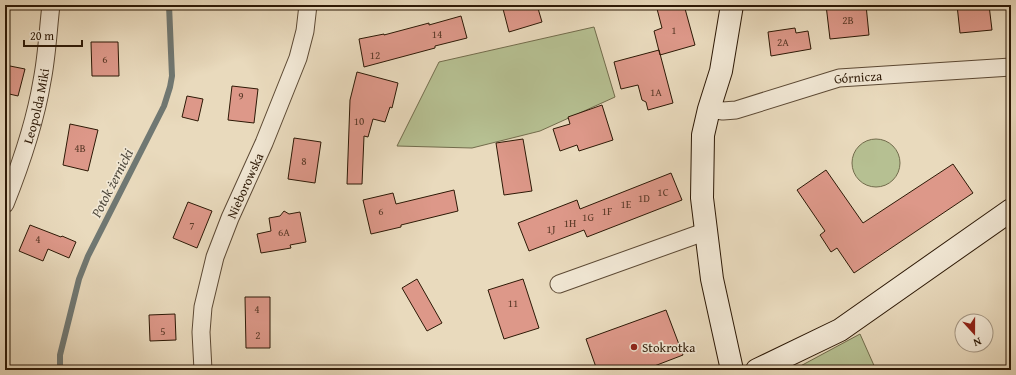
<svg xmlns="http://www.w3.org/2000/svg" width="1016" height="375" viewBox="0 0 1016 375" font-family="'Gentium Book Plus',serif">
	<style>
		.green { fill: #b6c092; stroke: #726c4c }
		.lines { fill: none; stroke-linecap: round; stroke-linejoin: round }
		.stream { stroke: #707873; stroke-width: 6 }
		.building { fill: #dd9889; stroke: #2d1906 }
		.street-casing { stroke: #5c4934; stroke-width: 19 }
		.secondary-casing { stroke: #2d1906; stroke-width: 24 }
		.street { stroke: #f1e7d4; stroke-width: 17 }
		.secondary { stroke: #f1e7d4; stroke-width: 22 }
		.poi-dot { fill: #8f2418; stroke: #f1e7d4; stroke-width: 1.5 }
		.labels { text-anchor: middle; stroke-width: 3.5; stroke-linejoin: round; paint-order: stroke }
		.number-label { font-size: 11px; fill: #593927 }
		.street-label { font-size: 13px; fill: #2d1906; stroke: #f1e7d4 }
		.poi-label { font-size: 13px; fill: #2d1906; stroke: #f1e7d4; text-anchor: start }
		.water-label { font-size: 14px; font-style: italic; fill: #4f493d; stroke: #f1e7d4 }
	</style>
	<rect width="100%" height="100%" fill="#e9dabd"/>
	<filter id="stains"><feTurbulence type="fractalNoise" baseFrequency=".005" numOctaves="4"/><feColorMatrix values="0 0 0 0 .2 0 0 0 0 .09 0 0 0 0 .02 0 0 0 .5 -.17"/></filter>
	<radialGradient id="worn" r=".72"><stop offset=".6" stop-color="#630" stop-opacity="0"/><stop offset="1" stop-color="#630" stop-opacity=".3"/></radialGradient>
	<path class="green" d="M594,27L615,97L540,131L472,148L397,146L439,62Z
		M852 163a24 24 0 1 1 48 0a24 24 0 1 1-48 0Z
		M860,334L876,370H793Z"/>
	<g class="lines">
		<path class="stream" d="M60,370V355L79,279L88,256L164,106L170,87L172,76L169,5"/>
	</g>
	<path class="building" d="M502,5H537L542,22L509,32Z
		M656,5H684L695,45L660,55L654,31L662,28Z
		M826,5H866L869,35L830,39Z
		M957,5H989L992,30L960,33Z
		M461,16L467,38L435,46V48L364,67L359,39L384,34V35L429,23V25Z
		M795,28L796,33L808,31L811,49L771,56L768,32Z
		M91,42H118L119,76H92Z
		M659,50L673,103L648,110L646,102L642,100L638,85L621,89L614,62Z
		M5,65L25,69L18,96L5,93Z
		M357,72L398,83L392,108L390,107L385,122L373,119L368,137L364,136L362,184H347L350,100Z
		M232,86L258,89L254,123L228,120Z
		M187,96L203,99L198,121L182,117Z
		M602,105L613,140L579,151L577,145L560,151L553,129L570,124L568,117Z
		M70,124L98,130L88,171L63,165Z
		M294,138L321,142L315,183L288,179Z
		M523,139L532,191L504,195L496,143Z
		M953,164L973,193L854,273L837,248L831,252L820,235L825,231L797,190L826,170L863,223Z
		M671,173L682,200L587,237L584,230L529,251L518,223L577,200L580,209Z
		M454,190L458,211L401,225V227L371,234L363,200L393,193L396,204Z
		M188,202L212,211L197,248L173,238Z
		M284,211L289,214L300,212L306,242L290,245L291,248L261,253L257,234L271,231L269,218L280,216Z
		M30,225L61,237L62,236L76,242L69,258L48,249L43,261L19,251Z
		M417,279L442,323L427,331L402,288Z
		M523,279L539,328L504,339L488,290Z
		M245,297H270V348H246Z
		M666,310L683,355L644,370H597L586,339Z
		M175,314L176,340L150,341L149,315Z"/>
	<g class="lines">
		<defs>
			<g id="street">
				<path id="s1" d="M709,109L723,111L736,110L839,78L1011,67"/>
				<path id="s2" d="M5,204C21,164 35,123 42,81C47,56 48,30 51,5"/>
				<path d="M559,284L707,231"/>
				<path id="s3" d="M203,370L201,332L203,307L215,257L230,218L264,143L298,58L305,31L308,5"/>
			</g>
			<path id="secondary" d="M732,5L721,71L709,109L703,135L702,198L712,279L732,370
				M757,370L840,330L1011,210"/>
		</defs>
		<use href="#street" class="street-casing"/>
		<use href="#secondary" class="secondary-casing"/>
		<use href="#street" class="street"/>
		<use href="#secondary" class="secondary"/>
	</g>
	<circle class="poi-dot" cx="634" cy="347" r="4"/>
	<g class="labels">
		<g class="number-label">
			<text x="848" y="24">2B</text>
			<text x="674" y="34">1</text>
			<text x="437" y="38">14</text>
			<text x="783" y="46">2A</text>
			<text x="375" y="59">12</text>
			<text x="105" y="63">6</text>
			<text x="656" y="96">1A</text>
			<text x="241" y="100">9</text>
			<text x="359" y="125">10</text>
			<text x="80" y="152">4B</text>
			<text x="304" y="165">8</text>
			<text x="663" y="196">1C</text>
			<text x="644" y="202">1D</text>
			<text x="626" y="208">1E</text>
			<text x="381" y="215">6</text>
			<text x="607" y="215">1F</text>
			<text x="588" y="221">1G</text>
			<text x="570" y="227">1H</text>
			<text x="192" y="229">7</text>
			<text x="551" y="233">1J</text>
			<text x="284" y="236">6A</text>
			<text x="38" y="243">4</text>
			<text x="513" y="307">11</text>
			<text x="257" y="313">4</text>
			<text x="163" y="335">5</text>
			<text x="258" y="339">2</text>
		</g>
		<g class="street-label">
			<text dy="5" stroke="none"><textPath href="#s1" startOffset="154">Górnicza</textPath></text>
			<text dy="5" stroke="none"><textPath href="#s2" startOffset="103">Leopolda Miki</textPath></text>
			<text dy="5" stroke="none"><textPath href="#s3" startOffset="192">Nieborowska</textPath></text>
		</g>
		<g class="poi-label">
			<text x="642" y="352">Stokrotka</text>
		</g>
		<g class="water-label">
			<text transform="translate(112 183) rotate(-63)" y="5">Potok żernicki</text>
		</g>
	</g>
	<rect width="1016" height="375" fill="none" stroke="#e9dabd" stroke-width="20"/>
	<rect x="6" y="6" width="1004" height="363" fill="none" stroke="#2d1906" stroke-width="2"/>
	<rect x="10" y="10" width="996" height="355" fill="none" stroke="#2d1906"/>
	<g transform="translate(974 333) rotate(159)"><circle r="19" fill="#f1e7d4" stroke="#a39582"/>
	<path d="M0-3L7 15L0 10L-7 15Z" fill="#8f2418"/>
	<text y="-6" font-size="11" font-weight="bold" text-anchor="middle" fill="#2d1906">N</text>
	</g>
	<path d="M24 40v6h58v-6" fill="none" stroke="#2d1906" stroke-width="2"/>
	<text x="30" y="40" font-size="12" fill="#2d1906" stroke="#f1e7d4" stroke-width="3" paint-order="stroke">20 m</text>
	<rect width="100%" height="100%" filter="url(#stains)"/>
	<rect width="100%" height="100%" fill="url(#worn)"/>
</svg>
